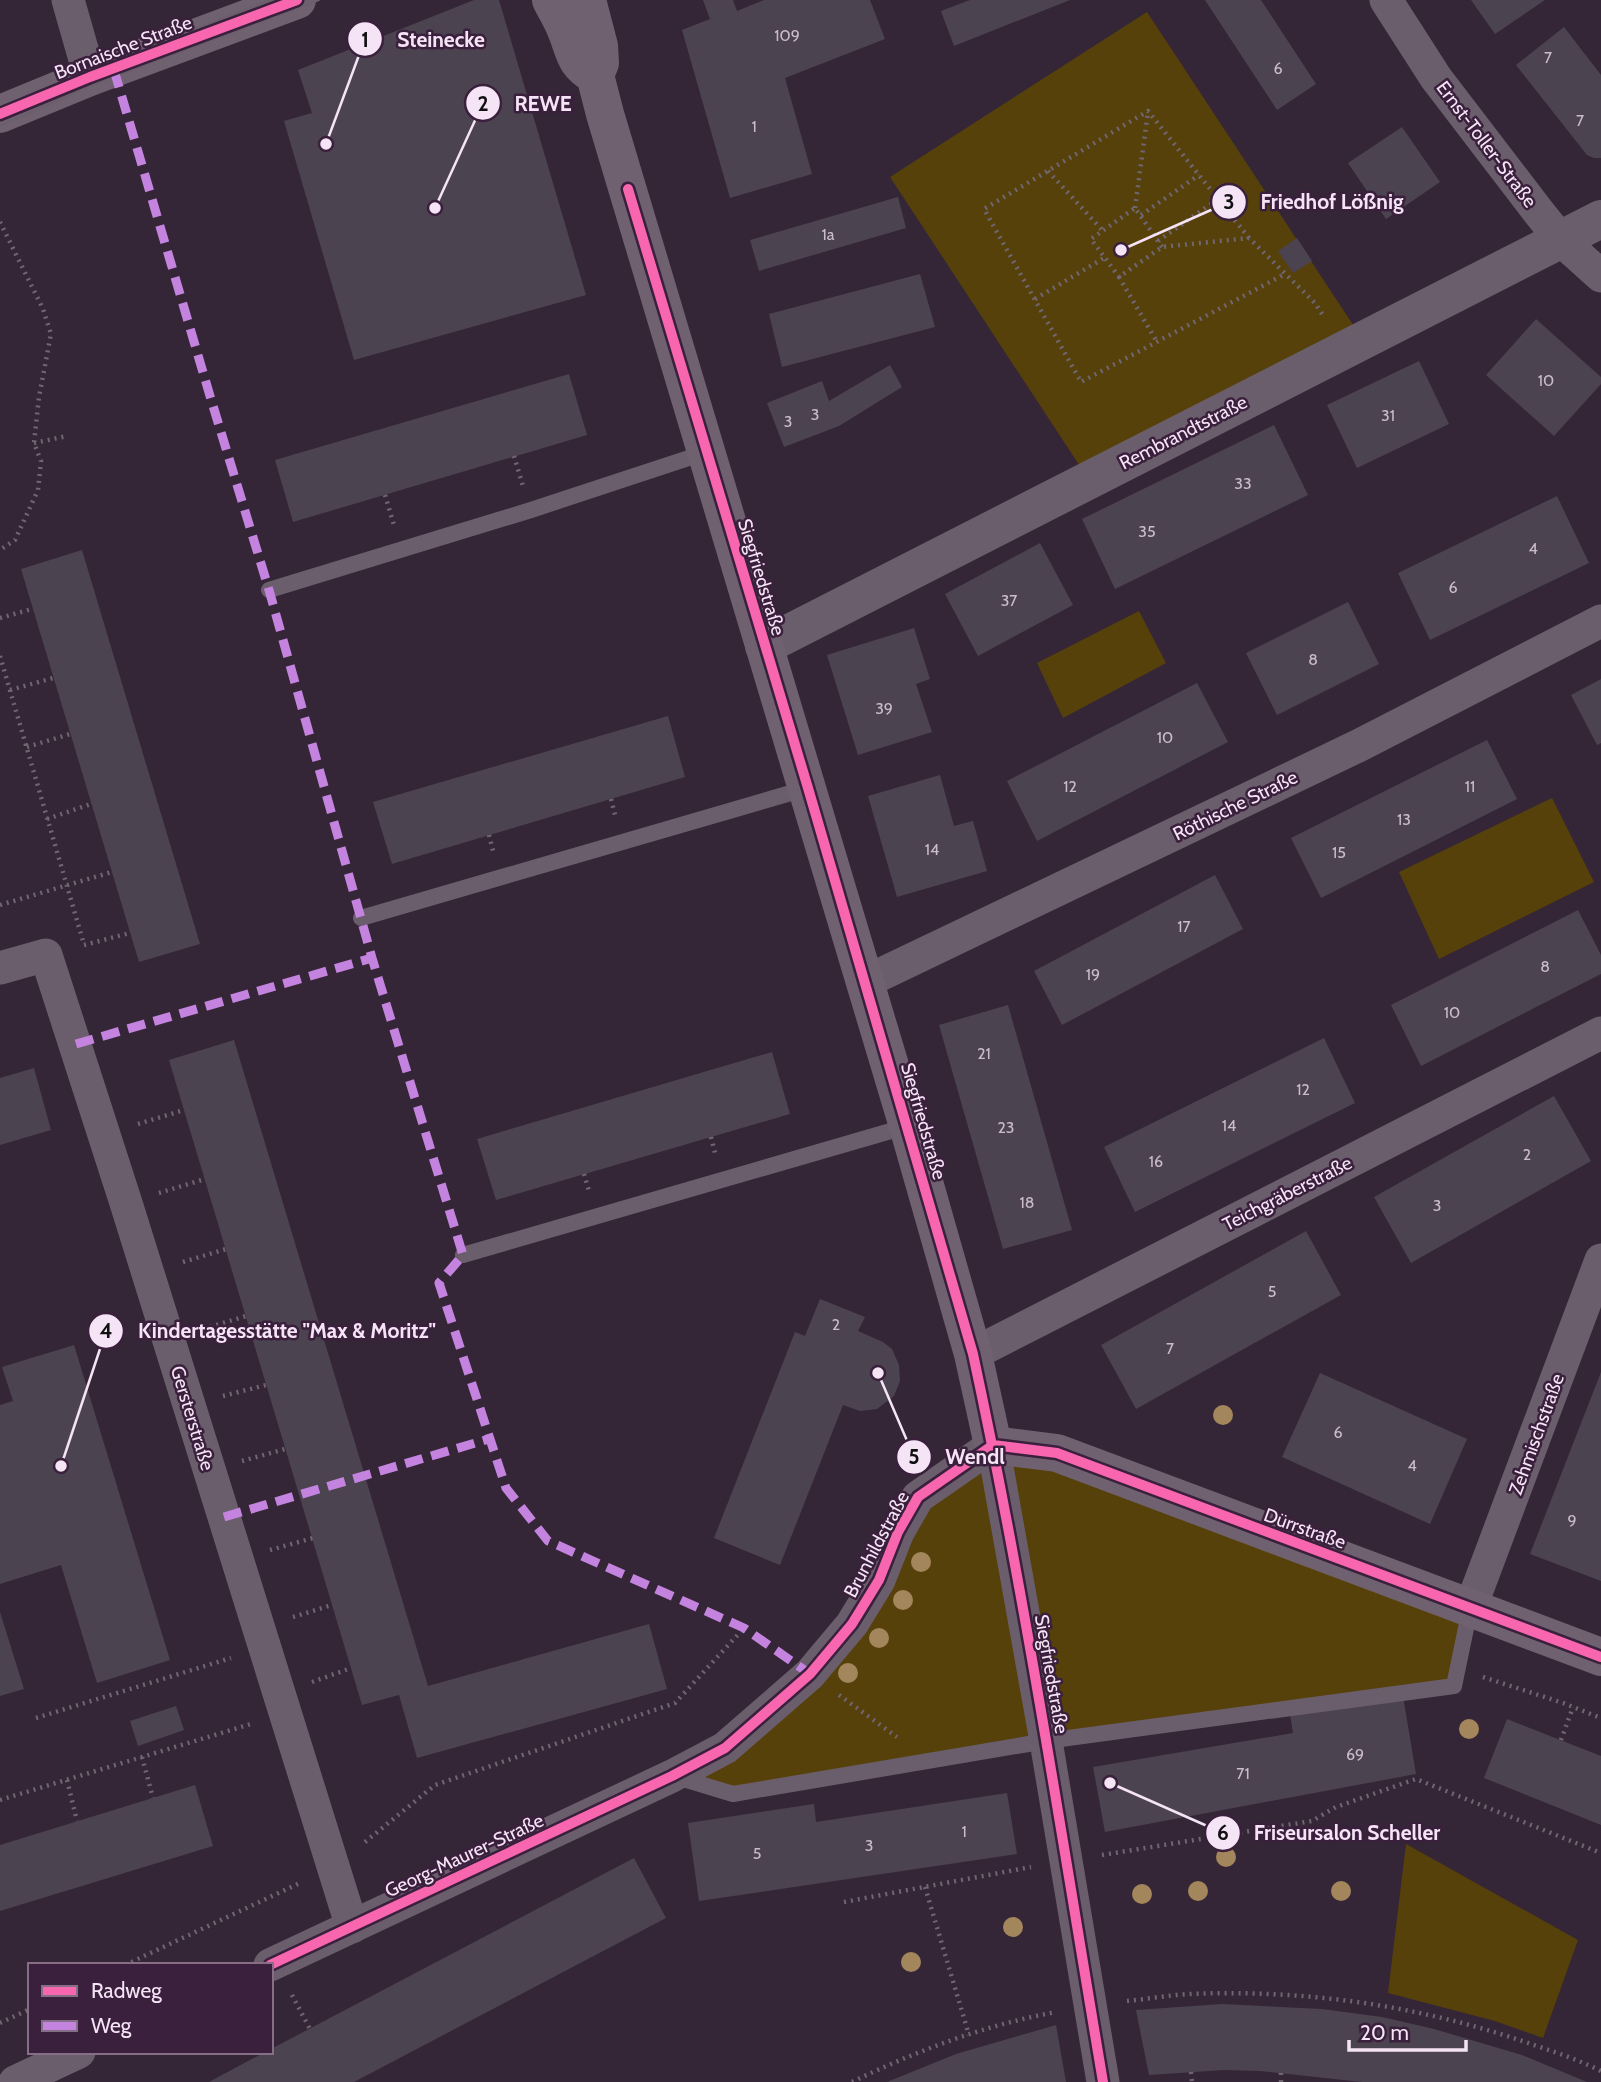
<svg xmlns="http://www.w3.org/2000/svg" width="1601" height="2082" viewBox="0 0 1601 2082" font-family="Cabin,sans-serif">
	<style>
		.green { fill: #57410b }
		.building { fill: #4c4350 }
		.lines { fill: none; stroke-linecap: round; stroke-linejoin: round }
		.path { stroke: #706672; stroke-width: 4.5; stroke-dasharray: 2 5; stroke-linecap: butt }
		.service { stroke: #6b5e6c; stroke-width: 16 }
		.minor { stroke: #6b5e6c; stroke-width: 33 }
		.tertiary { stroke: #6b5e6c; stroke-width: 38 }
		.secondary { stroke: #706170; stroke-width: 38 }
		.tram { stroke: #6b5f6c; stroke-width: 2 }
		.quiet { stroke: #c483df; stroke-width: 9; stroke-dasharray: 18 9; stroke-linecap: butt }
		.cycleway-casing { stroke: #3a203c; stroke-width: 15 }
		.cycleway { stroke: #f766af; stroke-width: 10 }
		.tree { fill: #a3865b }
		.labels { text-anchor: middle; stroke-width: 5; stroke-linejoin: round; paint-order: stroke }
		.number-label { font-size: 16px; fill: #cbbccc }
		.street-label { font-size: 19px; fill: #f5e4f6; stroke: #3a203c }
		.leader { fill: none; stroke: #f5e4f6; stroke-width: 2.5 }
		.callout-dot { fill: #f5e4f6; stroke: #3a203c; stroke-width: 2.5 }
		.mark-label { font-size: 21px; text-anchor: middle; font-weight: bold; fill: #111 }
		.callout-label { font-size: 21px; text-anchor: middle; font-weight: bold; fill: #f5e4f6; stroke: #3a203c; stroke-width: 5; stroke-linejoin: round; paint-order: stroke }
	</style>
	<rect width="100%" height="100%" fill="#342636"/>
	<path class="green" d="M1147,12L1363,340L1089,480L890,177Z
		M1139,611L1166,663L1063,718L1037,663Z
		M1552,798L1594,882L1439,959L1399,872Z
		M993,1445L1470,1609L1454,1686L733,1794L672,1776L810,1674L898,1532Z
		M1406,1844L1578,1940L1543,2038L1495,2021L1388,1993Z"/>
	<path class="building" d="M474,0H499L586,295L354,360L284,121L312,113L298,70Z
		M703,0H733L737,11L764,0H870L885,39L785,78L812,174L730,198L682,30L710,19Z
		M970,0H1070L954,46L941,11Z
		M1205,0H1261L1316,84L1277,110Z
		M1471,0H1545L1495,34Z
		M1564,27L1601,75V158H1594L1587,155L1516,65Z
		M1402,127L1440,182L1386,219L1348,163Z
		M898,197L906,228L759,271L750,240Z
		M1297,238L1312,261L1293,273L1278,251Z
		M920,274L935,327L782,367L769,314Z
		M1536,319L1601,377V384L1554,436L1486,375Z
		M1419,361L1449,424L1357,468L1327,405Z
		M890,365L902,387L839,426L784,447L767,403L822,381L829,401Z
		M569,374L587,435L293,522L275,460Z
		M1274,425L1308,495L1115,589L1082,519Z
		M1557,496L1589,563L1430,640L1398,573Z
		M1040,543L1073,605L978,656L945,594Z
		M82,550L200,944L139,962L21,569Z
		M1348,602L1379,664L1277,715L1246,653Z
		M914,628L930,679L916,684L932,732L858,755L827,655Z
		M1601,679V743L1597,745L1571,695Z
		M1197,683L1228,742L1037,841L1007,781Z
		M668,716L685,777L392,864L373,802Z
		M1487,740L1517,799L1321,898L1291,838Z
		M940,775L954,826L973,821L987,871L897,897L868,796Z
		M1215,875L1243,929L1062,1025L1034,971Z
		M1578,910L1601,955V974L1421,1066L1391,1005Z
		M1008,1005L1072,1230L1003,1249L939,1025Z
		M1324,1038L1355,1103L1135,1212L1104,1147Z
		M234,1040L428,1686L649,1624L667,1689L417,1758L399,1695L362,1705L169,1060Z
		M772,1052L790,1114L496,1200L477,1139Z
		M34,1068L51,1130L0,1145V1078Z
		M1554,1096L1591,1161L1411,1263L1374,1197Z
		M1306,1231L1341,1295L1136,1409L1101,1345Z
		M820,1299L865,1317L858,1331L883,1342L892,1349L899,1365L900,1381L894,1396L877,1409L860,1411L843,1405L780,1565L714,1538L795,1332L805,1336Z
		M74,1345L170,1660L97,1683L61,1565L0,1584V1405L13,1401L2,1367Z
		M1601,1372V1581L1530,1554Z
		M1320,1373L1467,1439L1430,1524L1282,1457Z
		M0,1612L24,1689L0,1696Z
		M1403,1696L1416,1774L1105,1832L1093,1767L1293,1733L1290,1714Z
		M176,1706L184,1730L138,1746L130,1721Z
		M1507,1719L1601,1756V1825L1484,1778Z
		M195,1785L213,1846L0,1911V1845Z
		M1007,1793L1017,1854L699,1901L688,1823L814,1804L816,1822Z
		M634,1858L666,1918L354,2082H209L265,2052H271V2049Z
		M1222,2004L1322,2009L1382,2017L1434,2029L1522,2055L1587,2082H1362L1260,2071L1224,2070L1149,2075L1136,2010Z
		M1056,2025L1066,2082H887L956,2054Z"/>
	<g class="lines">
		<path class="path" d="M1048,171L1103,231
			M1135,208L1148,112
			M1141,215L1199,175
			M0,222L43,309L51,334L39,397L34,443L41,461L38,490L15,540L0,550
			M1249,238L1148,111L984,209L1081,382L1285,274
			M1158,241L1218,199
			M1162,247L1135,208L1091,239L1119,277L1162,247L1249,238L1315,303L1324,317
			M1119,277L1157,342
			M1035,299L1104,258
			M34,443L67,436
			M514,456L523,486
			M385,495L394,525
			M0,618L32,609
			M0,656L83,941
			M10,690L53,678
			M27,747L70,734
			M611,799L615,815
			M47,819L91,804
			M489,835L493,851
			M0,905L112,872
			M84,945L130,933
			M138,1124L184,1110
			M711,1137L715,1153
			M584,1174L589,1191
			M159,1193L205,1179
			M183,1262L226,1249
			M203,1329L246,1316
			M223,1396L266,1385
			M242,1461L285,1449
			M270,1550L313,1538
			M293,1617L332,1605
			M1483,1677L1563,1703L1601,1718
			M312,1682L351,1668
			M839,1695L897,1737
			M36,1718L231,1658
			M1561,1740L1573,1707
			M142,1757L153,1798
			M67,1780L77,1821
			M0,1800L251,1724
			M365,1842L435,1785L675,1703L744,1628
			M1102,1855L1312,1821L1336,1807L1416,1779L1601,1853
			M925,1887L969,2035
			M844,1902L1031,1867
			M125,1965L302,1882
			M292,1995L310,2029
			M1127,2001C1148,1999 1169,1995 1190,1994C1306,1989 1422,2006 1531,2044C1555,2052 1579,2060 1601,2071
			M0,2023L30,2009
			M1191,2072L1192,2082
			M852,2082C916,2051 985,2025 1056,2012
			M1281,2082V2073"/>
		<path class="service" d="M269,590L531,510L707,452
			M361,918L808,788
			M463,1255L908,1126
			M677,1777L733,1794L1046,1741L1454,1686L1470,1609"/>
		<path class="minor" d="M68,0L90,77
			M1386,0L1436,78L1537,210L1561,240L1601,276
			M0,968L46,955L126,1203L352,1927
			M865,982L1358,746L1601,621
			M973,1354L1601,1033
			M1470,1609L1601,1260
			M270,1965L672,1776L725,1748L810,1674L852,1624L879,1580L898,1532L918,1497L993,1445L1046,1741L1103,2082
			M15,2082L79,2052"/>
		<path class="tertiary" d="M764,646L1601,219"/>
		<path class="secondary" d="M551,0C556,10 562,19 566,30C575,51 573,63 595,75
			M587,0L599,46L600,63L595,75L605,114L908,1126L973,1354L993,1445L1057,1453L1601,1657
			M0,114L90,77L297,0"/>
		<path class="tram" d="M0,109L88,70L270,0
			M0,126L92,85L319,0"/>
		<path class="quiet" d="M114,70L210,396L269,590L372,958L463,1255L439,1283L506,1488L548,1541L744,1628L810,1674
			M76,1044L372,958
			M224,1517L489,1439"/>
		<defs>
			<path id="cycleway" d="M0,114L90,77L297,0
				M628,189L808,788L973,1354C1025,1595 1062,1839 1103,2082
				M993,1445L1057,1453L1601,1657
				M270,1965L672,1776L725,1748L810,1674L852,1624L879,1580L898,1532L918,1497L993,1445"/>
		</defs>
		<use href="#cycleway" class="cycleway-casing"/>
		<use href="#cycleway" class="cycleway"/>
	</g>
	<g class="tree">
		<circle cx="1223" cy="1415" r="10"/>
		<circle cx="921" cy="1562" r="10"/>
		<circle cx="903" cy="1600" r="10"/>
		<circle cx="879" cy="1638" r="10"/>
		<circle cx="848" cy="1673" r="10"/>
		<circle cx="1469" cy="1729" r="10"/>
		<circle cx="1226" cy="1857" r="10"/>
		<circle cx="1198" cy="1891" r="10"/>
		<circle cx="1341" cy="1891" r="10"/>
		<circle cx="1142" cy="1894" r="10"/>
		<circle cx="1013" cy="1927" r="10"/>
		<circle cx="911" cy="1962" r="10"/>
	</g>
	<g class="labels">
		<g class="number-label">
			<text x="787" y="41">109</text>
			<text x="1548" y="63">7</text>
			<text x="1278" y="74">6</text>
			<text x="1580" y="126">7</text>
			<text x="754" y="132">1</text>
			<text x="828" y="240">1a</text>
			<text x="1546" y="386">10</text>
			<text x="815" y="420">3</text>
			<text x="1388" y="421">31</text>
			<text x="788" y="427">3</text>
			<text x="1243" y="489">33</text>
			<text x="1147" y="537">35</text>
			<text x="1533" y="554">4</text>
			<text x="1453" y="593">6</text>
			<text x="1009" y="606">37</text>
			<text x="1313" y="665">8</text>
			<text x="884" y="714">39</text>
			<text x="1165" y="743">10</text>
			<text x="1070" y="792">12</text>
			<text x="1470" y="792">11</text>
			<text x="1404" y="825">13</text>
			<text x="932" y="855">14</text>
			<text x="1339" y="858">15</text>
			<text x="1184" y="932">17</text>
			<text x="1545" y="972">8</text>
			<text x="1093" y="980">19</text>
			<text x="1452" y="1018">10</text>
			<text x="984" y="1059">21</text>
			<text x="1303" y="1095">12</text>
			<text x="1229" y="1131">14</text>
			<text x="1006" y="1133">23</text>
			<text x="1527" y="1160">2</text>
			<text x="1156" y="1167">16</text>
			<text x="1027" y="1208">18</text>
			<text x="1437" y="1211">3</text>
			<text x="1272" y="1297">5</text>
			<text x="836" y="1330">2</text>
			<text x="1170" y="1354">7</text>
			<text x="1338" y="1438">6</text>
			<text x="1412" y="1471">4</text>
			<text x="1572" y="1526">9</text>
			<text x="1355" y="1760">69</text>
			<text x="1243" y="1779">71</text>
			<text x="964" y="1837">1</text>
			<text x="869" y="1851">3</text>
			<text x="757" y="1859">5</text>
		</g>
		<g class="street-label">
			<text transform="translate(123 47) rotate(-21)" y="7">Bornaische Straße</text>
			<text transform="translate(1487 144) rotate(53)" y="7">Ernst-Toller-Straße</text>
			<text transform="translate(1183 432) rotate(-27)" y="7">Rembrandtstraße</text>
			<text transform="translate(762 577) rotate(73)" y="7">Siegfriedstraße</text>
			<text transform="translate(1235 805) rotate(-26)" y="7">Röthische Straße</text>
			<text transform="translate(924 1121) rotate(74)" y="7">Siegfriedstraße</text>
			<text transform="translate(1287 1193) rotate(-27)" y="7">Teichgräberstraße</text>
			<text transform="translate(193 1418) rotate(73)" y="7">Gersterstraße</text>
			<text transform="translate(1536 1434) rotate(-70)" y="7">Zehmischstraße</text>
			<text transform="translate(1305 1528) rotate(20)" y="7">Dürrstraße</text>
			<text transform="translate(876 1544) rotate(-62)" y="7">Brunhildstraße</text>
			<text transform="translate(1052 1674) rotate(80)" y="7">Siegfriedstraße</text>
			<text transform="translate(464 1855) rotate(-25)" y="7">Georg-Maurer-Straße</text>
		</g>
	</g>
	<path class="leader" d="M326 144L365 39M435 208L483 103M1121 250L1229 202M61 1466L106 1331M878 1373L914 1457M1110 1783L1223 1833"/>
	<g class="callout-dot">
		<circle cx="326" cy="144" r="7"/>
		<circle cx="435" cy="208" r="7"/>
		<circle cx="1121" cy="250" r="7"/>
		<circle cx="61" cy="1466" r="7"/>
		<circle cx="878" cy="1373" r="7"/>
		<circle cx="1110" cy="1783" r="7"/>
		<circle cx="365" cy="39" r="18"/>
		<circle cx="483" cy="103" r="18"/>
		<circle cx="1229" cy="202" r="18"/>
		<circle cx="106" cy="1331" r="18"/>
		<circle cx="914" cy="1457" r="18"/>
		<circle cx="1223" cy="1833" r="18"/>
	</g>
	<g class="mark-label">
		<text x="365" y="47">1</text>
		<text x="483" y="111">2</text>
		<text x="1229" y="209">3</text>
		<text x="106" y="1338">4</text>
		<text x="914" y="1464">5</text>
		<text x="1223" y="1840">6</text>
	</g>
	<g class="callout-label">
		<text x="441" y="47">Steinecke</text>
		<text x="543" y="111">REWE</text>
		<text x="1332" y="209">Friedhof Lößnig</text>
		<text x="287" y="1338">Kindertagesstätte "Max &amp; Moritz"</text>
		<text x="975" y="1464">Wendl</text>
		<text x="1347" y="1840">Friseursalon Scheller</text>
	</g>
	<rect x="28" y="1963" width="245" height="91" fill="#3a203c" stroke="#856e86" stroke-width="2"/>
	<rect x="42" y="1986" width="35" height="10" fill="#f766af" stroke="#856e86" stroke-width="2"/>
	<text x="91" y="1998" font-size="21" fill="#f5e4f6">Radweg</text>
	<rect x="42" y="2021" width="35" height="10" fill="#c483df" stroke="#856e86" stroke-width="2"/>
	<text x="91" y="2033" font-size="21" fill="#f5e4f6">Weg</text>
	<path d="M1349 2040v10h117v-10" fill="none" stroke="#f5e4f6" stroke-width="3.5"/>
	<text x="1360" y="2040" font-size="21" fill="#f5e4f6" stroke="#3a203c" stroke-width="5" paint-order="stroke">20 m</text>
</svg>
